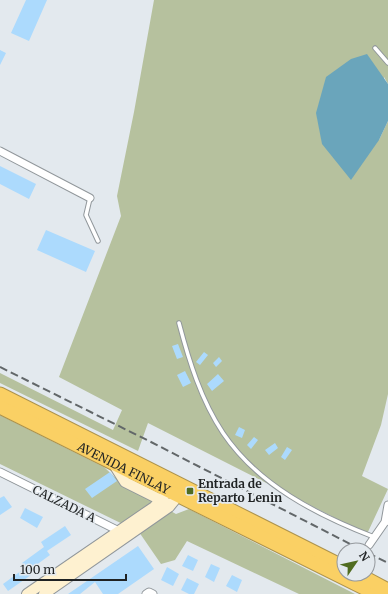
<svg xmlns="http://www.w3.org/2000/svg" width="388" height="594" viewBox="0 0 388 594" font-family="Merriweather,serif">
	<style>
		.green { fill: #b6c19e }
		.water { fill: #6aa5bb }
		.building { fill: #acdafd }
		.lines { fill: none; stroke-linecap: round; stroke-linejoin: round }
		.lane-casing { stroke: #91979b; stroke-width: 5.5 }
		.street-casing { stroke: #91979b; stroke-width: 9 }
		.secondary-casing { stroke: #91979b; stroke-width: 12 }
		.highway-casing { stroke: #ad934d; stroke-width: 15 }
		.lane { stroke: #fff; stroke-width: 3.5 }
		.street { stroke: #fff; stroke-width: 7 }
		.secondary { stroke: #fef1d0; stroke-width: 10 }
		.highway { stroke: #fad064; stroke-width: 13 }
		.rail { stroke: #626769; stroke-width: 2; stroke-dasharray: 8 4; stroke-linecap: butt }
		.poi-dot { fill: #506c20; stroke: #e3e9ee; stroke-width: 1.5 }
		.labels { text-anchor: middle; stroke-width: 3.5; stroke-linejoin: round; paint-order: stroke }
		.street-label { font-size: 12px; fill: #1f2223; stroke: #e3e9ee }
		.poi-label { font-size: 12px; font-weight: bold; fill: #1f2223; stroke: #e3e9ee; text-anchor: start }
	</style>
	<rect width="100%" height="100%" fill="#e3e9ee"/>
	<path class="green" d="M154,0H388V84L384,77L379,140L388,121V394L381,425L362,476L388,489L367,534L148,423L138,451L0,383V373L113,430L122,410L59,377L121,216L117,196L134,112Z
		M0,415L104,467L122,484L176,514L189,509L355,594H299L187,541L175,560L161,564L139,532L0,464Z"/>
	<path class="water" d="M367,54L388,84V121L379,140L351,180L322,144L316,113L326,77L351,59Z"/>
	<path class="building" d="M26,0H47L29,41L11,33Z
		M0,50L6,53L0,65Z
		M0,166L36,184L29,199L0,184Z
		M46,230L95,251L86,272L37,250Z
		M178,344L183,357L177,359L172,346Z
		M204,352L208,355L200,365L196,362Z
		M219,357L222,361L216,367L213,363Z
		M185,371L191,383L183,387L177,375Z
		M218,374L224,381L212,391L207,384Z
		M239,427L245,430L242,438L235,435Z
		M254,437L258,440L251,449L247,445Z
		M275,443L278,448L269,455L265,450Z
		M287,447L292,450L285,460L281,457Z
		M110,472L117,481L92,498L85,489Z
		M4,496L12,507L0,515V498Z
		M25,508L43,517L37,528L20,518Z
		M65,526L71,535L47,551L50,555L28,571L31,575L8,591L3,584L25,568L22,563L44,547L41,542Z
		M138,546L154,569L118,594H103L95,582L80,594H68Z
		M188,555L198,560L193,571L182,566Z
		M211,564L220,568L214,582L205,577Z
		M167,567L179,574L173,586L161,580Z
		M232,575L242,580L237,592L226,586Z
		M187,578L199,584L194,594H189L181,590Z"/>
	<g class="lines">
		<defs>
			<path id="lane" d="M375,48L388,63
				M90,198L86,215L98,241
				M179,323C189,361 201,400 223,433C258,485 317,515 374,537"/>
			<path id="street" d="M0,151L90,198
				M0,472L121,532
				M388,505L385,522L388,521
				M369,545L385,522
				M146,594L149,592L153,594"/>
			<path id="secondary" d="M113,463L125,482L165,502
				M27,594L154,507L173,486
				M44,594L169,507L178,496L177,488"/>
			<g id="highway">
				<path d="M0,394L344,567"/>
				<path id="s1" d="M0,407L376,594"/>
				<path d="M358,574L388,590"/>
			</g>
		</defs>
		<use href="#lane" class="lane-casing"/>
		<use href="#street" class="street-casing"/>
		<use href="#secondary" class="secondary-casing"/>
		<use href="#highway" class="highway-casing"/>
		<use href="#lane" class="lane"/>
		<use href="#street" class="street"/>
		<use href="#secondary" class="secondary"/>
		<use href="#highway" class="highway"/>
		<path class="rail" d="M0,367L151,442L362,550
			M368,553L388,563"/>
	</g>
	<rect class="poi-dot" x="186" y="487" width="8" height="8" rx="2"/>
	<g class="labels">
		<g class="street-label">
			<text dy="4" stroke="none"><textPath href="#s1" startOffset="138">AVENIDA FINLAY</textPath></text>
			<text transform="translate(64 504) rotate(26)" y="4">CALZADA A</text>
		</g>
		<g class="poi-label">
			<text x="198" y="488">Entrada de<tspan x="198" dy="14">Reparto Lenin</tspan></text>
		</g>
	</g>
	<g transform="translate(356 562) rotate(56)"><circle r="19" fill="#e3e9ee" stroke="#95999d"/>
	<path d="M0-3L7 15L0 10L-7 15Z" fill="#506c20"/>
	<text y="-6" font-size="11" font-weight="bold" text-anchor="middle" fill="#1f2223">N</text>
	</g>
	<path d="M14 574v6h112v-6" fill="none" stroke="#1f2223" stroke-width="2"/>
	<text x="20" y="574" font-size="12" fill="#1f2223" stroke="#e3e9ee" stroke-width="3" paint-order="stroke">100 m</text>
</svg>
